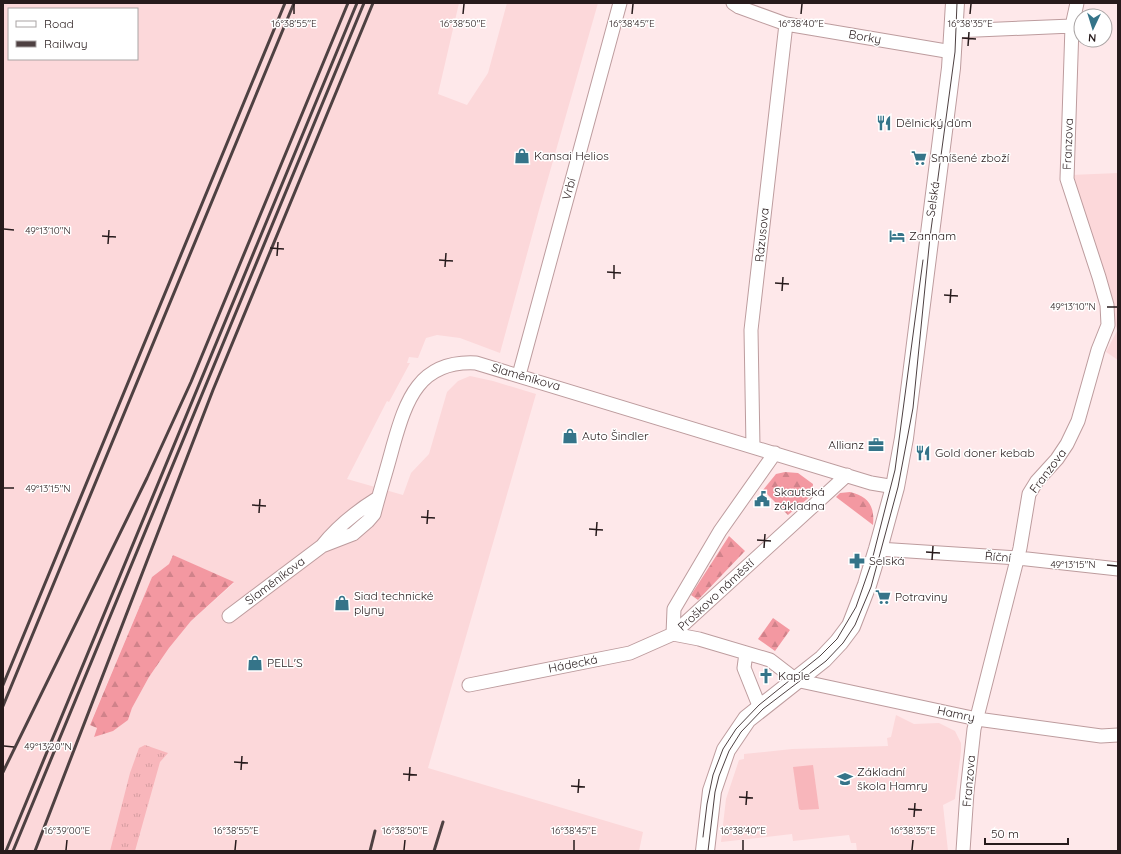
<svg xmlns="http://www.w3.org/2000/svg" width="1121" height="854" viewBox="0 0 1121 854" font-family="Quicksand,sans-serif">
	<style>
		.built { fill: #fcd8da; fill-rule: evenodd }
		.grass { fill: url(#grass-tufts) }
		.forest { fill: url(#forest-firs) }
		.park { fill: #f8b6bb }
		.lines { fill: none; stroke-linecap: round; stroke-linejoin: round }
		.street-casing { stroke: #bd9c9e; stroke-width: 15 }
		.secondary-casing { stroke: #bd9c9e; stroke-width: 20 }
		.street { stroke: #fff; stroke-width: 13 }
		.secondary { stroke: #fff; stroke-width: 18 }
		.tram { stroke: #4e4142; stroke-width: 1 }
		.rail { stroke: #4e4142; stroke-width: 3 }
		.ticks { fill: none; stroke: #271b1c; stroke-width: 1.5 }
		.labels { text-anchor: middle; stroke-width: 3; stroke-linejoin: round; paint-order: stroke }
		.street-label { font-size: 12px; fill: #271b1c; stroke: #fff }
		.poi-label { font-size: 12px; fill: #271b1c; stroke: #fff; text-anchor: start }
		.ticks-label { font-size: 10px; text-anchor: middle; fill: #271b1c; stroke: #fff; stroke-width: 3; stroke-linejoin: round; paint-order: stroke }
	</style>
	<defs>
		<pattern id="grass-tufts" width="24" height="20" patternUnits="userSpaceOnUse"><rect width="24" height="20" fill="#f8b6bb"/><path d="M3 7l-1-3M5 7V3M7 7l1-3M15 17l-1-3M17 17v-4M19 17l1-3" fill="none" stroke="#d59ca0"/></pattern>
		<pattern id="forest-firs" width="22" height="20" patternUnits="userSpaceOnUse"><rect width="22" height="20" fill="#f398a1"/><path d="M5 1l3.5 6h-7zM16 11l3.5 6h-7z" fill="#d0828a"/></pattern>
	</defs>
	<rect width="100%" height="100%" fill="#fee8ea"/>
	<path class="built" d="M3,3H459L438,94L467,105L488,73L507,3H598L539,210L500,353L460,338L437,335L426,338L418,358L409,357L407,363H410L389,402L387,401L347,479L403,495L411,473L429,454L447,392L458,381L470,376L493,381L536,394L428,768L643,832L639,851H3ZM9,9H137V59H9ZM173,555L234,583L191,621L169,648L149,677L132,708L128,720L94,737L97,728L90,724L152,577L169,564Z
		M1118,173V360L1106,352L1117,331L1099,258L1071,175Z
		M896,715L914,724L939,723L955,731L961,743V751L955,799L943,805L948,851H857L856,843H851L849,835L793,841L792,834L721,842L726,799L739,760L744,759V754L792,749L888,746L887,738L891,737Z"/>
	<path class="grass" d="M145,745L168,753L160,762L135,851H110L130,773L139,748Z"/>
	<path class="forest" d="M785,472L798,473L813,484L812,495L788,515L763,490L776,474Z
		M850,492C868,496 875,506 873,525L836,497L840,493Z
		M729,536L745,551L698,600L691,595Z
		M173,555L234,582L191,621L169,648L149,677L132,708L128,720L113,731L94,737L97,728L90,725L152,577L169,564Z
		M773,618L790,630L775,651L758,639Z"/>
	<path class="park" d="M813,765L819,809L801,810L799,809L793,767Z"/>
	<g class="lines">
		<defs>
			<path id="street" d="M733,3L739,7L786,24L952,52
				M954,31L1072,26
				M519,375L620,3
				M753,447L751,330L786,24
				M322,546C337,527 357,511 378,498
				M878,549L1018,558L1118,569
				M229,616L322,546L353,534L368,521L374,514C380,491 387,469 393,446C406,400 419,360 476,363L871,483L895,487
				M673,634L699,639L770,660L796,680L800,681L977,719L1101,736L1118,735
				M673,634L674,609L720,531L775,453
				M746,653L744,668L760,708
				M469,685L630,653L673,634L847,475
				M963,851L967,792L974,729L1020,548L1029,494L1037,481L1057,459L1067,444L1078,421L1098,350L1108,325L1107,305L1099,277L1067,179L1072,26L1077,3"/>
			<path id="secondary" d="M705,851L712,791L726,750L747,719L823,659L839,642L851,626L867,585L878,549L895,487L904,438L951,68L955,3"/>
		</defs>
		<use href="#street" class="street-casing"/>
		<use href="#secondary" class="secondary-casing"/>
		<use href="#street" class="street"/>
		<use href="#secondary" class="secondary"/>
		<path class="tram" d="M703,837L707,804L713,775L723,749L736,729L759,705L820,656L837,639L856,607L871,564L895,470L923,260
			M708,851L715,792L719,776L729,751L741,732L763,709L826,661L843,643L855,625L871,587L898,487L913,408L930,237L955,52L957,3"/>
		<path class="rail" d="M3,685L285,3
			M3,706L294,3
			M3,772L147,478L191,382L348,3
			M6,851L357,3
			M13,851L364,3
			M35,851L213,390L373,3
			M370,851L375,831
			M434,851L443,822"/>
	</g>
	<path class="ticks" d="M294,14V4M463,14L464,4M632,14L633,4M801,14L802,4M970,14L971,4M962,38L976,39M968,46L969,32M4,229L14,230M102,236L116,237M108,244L109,230M270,248L284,249M277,256L278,242M439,260L453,261M445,267L446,253M607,272L621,273M614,279V265M775,283L789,284M782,291L783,277M944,295L958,296M950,303L951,289M1107,307H1117M4,488H14M252,505L266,506M259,513L260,499M421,517L435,518M427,524L428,510M589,529L603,530M596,536L597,522M757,540L771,541M764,548L765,534M926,552L940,553M932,560L933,546M1107,565L1117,566M4,746L14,747M234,762L248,763M241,770L242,756M403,774L417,775M409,781L410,767M571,786L585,787M578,793L579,779M739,797L753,798M746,805L747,791M908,809L922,810M914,817L915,803M66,850L67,840M235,850L236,840M404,850L405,840M574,850V840M743,850V840M912,850L913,840"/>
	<defs>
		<symbol id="restaurant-bare" viewBox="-9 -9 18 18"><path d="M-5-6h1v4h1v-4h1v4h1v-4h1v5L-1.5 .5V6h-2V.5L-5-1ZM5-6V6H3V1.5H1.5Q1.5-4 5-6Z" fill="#357489" stroke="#fff" stroke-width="2.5" paint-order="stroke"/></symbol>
		<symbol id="shop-bare" viewBox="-9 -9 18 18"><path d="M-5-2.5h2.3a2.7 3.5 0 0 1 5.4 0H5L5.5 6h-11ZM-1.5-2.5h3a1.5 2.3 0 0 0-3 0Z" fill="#357489" stroke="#fff" stroke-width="2.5" paint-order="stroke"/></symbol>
		<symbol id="supermarket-bare" viewBox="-9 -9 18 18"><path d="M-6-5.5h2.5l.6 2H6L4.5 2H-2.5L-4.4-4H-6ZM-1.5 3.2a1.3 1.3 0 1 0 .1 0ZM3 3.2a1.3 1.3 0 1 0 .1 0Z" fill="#357489" stroke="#fff" stroke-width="2.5" paint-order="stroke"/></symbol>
		<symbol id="hotel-bare" viewBox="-9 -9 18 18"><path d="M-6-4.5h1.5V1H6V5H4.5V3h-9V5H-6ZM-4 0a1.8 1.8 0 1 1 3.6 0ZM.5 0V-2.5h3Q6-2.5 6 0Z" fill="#357489" stroke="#fff" stroke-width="2.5" paint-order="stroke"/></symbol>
		<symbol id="office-bare" viewBox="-9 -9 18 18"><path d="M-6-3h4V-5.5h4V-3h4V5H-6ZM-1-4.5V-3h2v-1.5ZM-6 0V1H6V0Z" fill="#357489" stroke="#fff" stroke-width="2.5" paint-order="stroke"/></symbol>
		<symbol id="civic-bare" viewBox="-9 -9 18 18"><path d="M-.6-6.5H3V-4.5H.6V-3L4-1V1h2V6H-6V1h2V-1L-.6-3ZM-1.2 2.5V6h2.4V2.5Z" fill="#357489" stroke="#fff" stroke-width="2.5" paint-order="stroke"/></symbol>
		<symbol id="pharmacy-bare" viewBox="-9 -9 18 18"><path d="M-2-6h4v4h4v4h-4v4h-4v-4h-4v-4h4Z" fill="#357489" stroke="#fff" stroke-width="2.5" paint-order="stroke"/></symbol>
		<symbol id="church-bare" viewBox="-9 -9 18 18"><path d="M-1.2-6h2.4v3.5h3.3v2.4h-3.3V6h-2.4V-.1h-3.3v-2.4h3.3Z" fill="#357489" stroke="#fff" stroke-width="2.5" paint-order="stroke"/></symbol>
		<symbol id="school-bare" viewBox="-9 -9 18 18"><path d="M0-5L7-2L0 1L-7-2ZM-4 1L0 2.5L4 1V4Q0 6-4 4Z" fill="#357489" stroke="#fff" stroke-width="2.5" paint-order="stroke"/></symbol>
	</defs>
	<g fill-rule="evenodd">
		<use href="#restaurant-bare" x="873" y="112" width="22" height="22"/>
		<use href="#shop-bare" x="511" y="145" width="22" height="22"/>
		<use href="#supermarket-bare" x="908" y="147" width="22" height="22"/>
		<use href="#hotel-bare" x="886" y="225" width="22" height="22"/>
		<use href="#shop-bare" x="559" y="425" width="22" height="22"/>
		<use href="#office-bare" x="865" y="434" width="22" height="22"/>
		<use href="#restaurant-bare" x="912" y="442" width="22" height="22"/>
		<use href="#civic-bare" x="751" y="488" width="22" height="22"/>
		<use href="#pharmacy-bare" x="846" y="550" width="22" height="22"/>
		<use href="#supermarket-bare" x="872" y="586" width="22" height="22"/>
		<use href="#shop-bare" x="331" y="592" width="22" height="22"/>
		<use href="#shop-bare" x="244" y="652" width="22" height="22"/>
		<use href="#church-bare" x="755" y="665" width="22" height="22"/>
		<use href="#school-bare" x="834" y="768" width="22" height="22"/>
	</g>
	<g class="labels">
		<g class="street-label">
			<text transform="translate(865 37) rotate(10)" y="4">Borky</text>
			<text transform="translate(1068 144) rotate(-88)" y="4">Franzova</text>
			<text transform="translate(569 189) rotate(-75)" y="4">Vrbí</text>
			<text transform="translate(933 199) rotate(-82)" y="4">Selská</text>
			<text transform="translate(762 235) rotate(-84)" y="4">Rázusova</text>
			<text transform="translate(526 377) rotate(16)" y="4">Slaměníkova</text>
			<text transform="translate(1048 471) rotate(-53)" y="4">Franzova</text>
			<text transform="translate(998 557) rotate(4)" y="4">Říční</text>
			<text transform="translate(275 581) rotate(-37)" y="4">Slaměníkova</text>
			<text transform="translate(716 595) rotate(-43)" y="4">Proškovo náměstí</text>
			<text transform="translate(573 664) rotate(-11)" y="4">Hádecká</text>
			<text transform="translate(956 714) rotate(12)" y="4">Hamry</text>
			<text transform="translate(969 781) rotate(-85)" y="4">Franzova</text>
		</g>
		<g class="poi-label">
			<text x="896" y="127">Dělnický dům</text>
			<text x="534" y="160">Kansai Helios</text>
			<text x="931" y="162">Smíšené zboží</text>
			<text x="909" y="240">Zannam</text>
			<text x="582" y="440">Auto Šindler</text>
			<text x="864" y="449" text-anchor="end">Allianz</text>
			<text x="935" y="457">Gold doner kebab</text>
			<text x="774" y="496">Skautská<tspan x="774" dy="14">základna</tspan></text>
			<text x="869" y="565">Selská</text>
			<text x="354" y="600">Siad technické<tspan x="354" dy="14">plyny</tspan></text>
			<text x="895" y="601">Potraviny</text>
			<text x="267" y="667">PELL'S</text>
			<text x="778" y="680">Kaple</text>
			<text x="857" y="776">Základní<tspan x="857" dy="14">škola Hamry</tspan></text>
		</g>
	</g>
	<g class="ticks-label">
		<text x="294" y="27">16°38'55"E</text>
		<text x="463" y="27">16°38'50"E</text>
		<text x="632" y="27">16°38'45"E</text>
		<text x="801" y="27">16°38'40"E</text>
		<text x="970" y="27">16°38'35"E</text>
		<text x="48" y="234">49°13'10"N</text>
		<text x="1073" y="310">49°13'10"N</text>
		<text x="48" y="492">49°13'15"N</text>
		<text x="1073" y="568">49°13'15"N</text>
		<text x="48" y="750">49°13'20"N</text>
		<text x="67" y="834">16°39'00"E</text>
		<text x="236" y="834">16°38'55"E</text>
		<text x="405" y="834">16°38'50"E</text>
		<text x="574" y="834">16°38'45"E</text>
		<text x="743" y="834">16°38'40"E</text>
		<text x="913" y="834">16°38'35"E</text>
	</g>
	<rect width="1121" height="854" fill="none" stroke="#271b1c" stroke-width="8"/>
	<rect x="8" y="8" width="130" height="52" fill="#ffffff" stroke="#a9a4a4"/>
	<rect x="16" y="21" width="20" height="6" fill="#ffffff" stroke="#a9a4a4"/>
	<text x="44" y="28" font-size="12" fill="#271b1c">Road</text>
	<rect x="16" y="41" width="20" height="6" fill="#4e4142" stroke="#a9a4a4"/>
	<text x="44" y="48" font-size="12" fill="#271b1c">Railway</text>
	<g transform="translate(1093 28) rotate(184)"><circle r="19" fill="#ffffff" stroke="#a9a4a4"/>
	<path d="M0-3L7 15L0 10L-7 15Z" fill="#357489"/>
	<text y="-6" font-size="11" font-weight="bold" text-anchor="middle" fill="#271b1c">N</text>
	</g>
	<path d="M985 838v6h83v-6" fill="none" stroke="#271b1c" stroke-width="2"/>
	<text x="991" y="838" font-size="12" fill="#271b1c" stroke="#ffffff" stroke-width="3" paint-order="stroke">50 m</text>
</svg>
